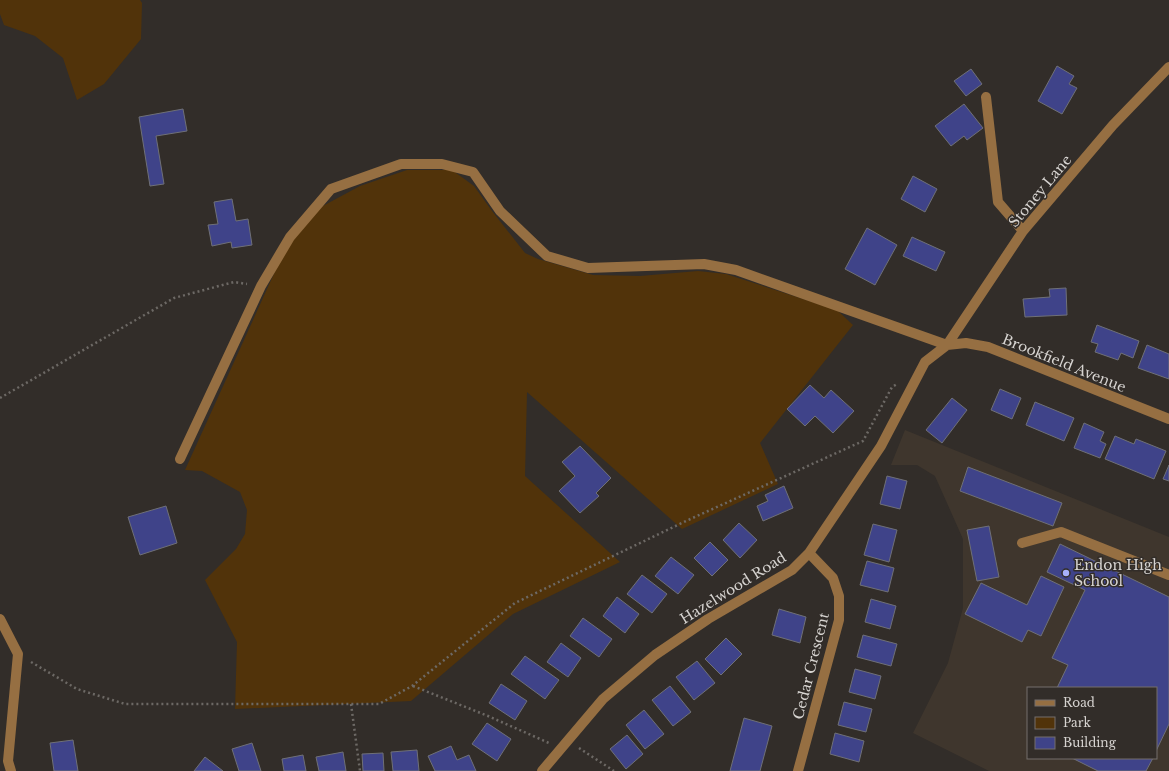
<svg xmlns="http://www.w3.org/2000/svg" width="1169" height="771" viewBox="0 0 1169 771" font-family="'Libre Baskerville',serif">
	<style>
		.built { fill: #3f362d; fill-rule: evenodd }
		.green { fill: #51330a }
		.building { fill: #3f4389; stroke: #6f7077 }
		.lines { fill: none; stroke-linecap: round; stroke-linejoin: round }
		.path { stroke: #6d6965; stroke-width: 2.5; stroke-dasharray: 2 3; stroke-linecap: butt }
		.minor { stroke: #966f42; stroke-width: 10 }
		.poi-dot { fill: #a7b1fc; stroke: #322d29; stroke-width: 1.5 }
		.labels { text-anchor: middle; stroke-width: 3; stroke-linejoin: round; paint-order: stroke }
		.street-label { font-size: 14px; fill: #d6d3d0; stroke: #322d29 }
		.poi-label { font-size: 14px; fill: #d6d3d0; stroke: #322d29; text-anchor: start }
	</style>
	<rect width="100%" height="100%" fill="#322d29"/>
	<path class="built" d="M905,430L1169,537V771H989L913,733L948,663L963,608V539L935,476L917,465H891ZM1028,688H1156V758H1028Z"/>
	<path class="green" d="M0,0H140L142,3L141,39L104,84L77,100L63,58L35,36L4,25L0,14Z
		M407,170H452L474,186L492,211L525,253L538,259L593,275L640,276L698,271L726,274L837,310L853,325L760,443L778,484L682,529L527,392L525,476L620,562L513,614L411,701L235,709L237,642L205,580L236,549L245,534L247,510L240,492L202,471L185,470L287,245L321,207L360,186Z"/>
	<path class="building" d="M1057,66L1074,76L1069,84L1077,88L1062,114L1038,101Z
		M971,69L982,84L966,96L954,81Z
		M964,104L983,128L967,140L964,136L951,146L935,126Z
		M183,109L187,131L156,136L164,184L150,186L139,117Z
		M913,176L937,189L925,212L901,199Z
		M232,199L236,221L248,219L252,245L232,248L231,242L212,246L208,225L218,224L214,202Z
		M867,228L897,245L875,285L845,269Z
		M912,237L945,252L936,271L903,256Z
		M1066,288L1067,315L1025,317L1023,299L1050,297L1049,289Z
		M1097,325L1139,341L1133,358L1121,353L1118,360L1095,352L1098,344L1091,342Z
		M1147,345L1169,354V379L1138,368Z
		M810,385L824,398L831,390L854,411L833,433L815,416L805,426L787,409Z
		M1000,389L1021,398L1012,419L991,410Z
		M952,398L967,410L942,443L926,430Z
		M1035,402L1074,418L1064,441L1026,425Z
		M1084,423L1104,432L1100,441L1106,444L1100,458L1074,448Z
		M1115,436L1134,444L1136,439L1166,451L1154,479L1105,459Z
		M580,446L611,478L596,493L599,496L580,513L559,491L575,476L562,462Z
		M1169,465V481L1163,479Z
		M968,467L1062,503L1053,526L960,491Z
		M887,476L907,481L900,509L880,504Z
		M784,486L793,508L763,521L757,506L768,501L765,495Z
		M166,506L177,543L140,555L128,517Z
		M739,523L757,540L740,558L723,540Z
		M873,524L897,530L889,562L864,555Z
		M989,526L999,577L977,581L967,530Z
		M710,542L728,560L712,576L694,558Z
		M1060,544L1169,597V724L1156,751V688H1057L1068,665L1052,658L1085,590L1047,572Z
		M671,557L694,575L678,594L655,576Z
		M867,561L894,568L888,592L860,585Z
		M642,575L667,594L652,613L627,594Z
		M1041,576L1064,587L1041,636L1028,630L1022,642L965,614L981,583L1027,605Z
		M617,597L639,614L625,633L603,616Z
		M871,599L896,606L890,629L865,622Z
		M779,609L806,617L800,643L772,635Z
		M583,618L612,639L599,657L570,636Z
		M863,635L897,644L891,666L857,657Z
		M726,638L742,654L721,675L705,659Z
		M561,643L581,658L568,677L547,662Z
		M525,656L559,680L545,699L511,674Z
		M697,661L715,683L694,700L676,677Z
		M855,669L881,676L875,699L849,692Z
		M501,684L527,701L515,720L489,703Z
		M670,686L691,712L673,726L652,700Z
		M844,702L872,709L866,732L838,725Z
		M644,710L664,734L645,749L626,725Z
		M744,718L772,726L760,771H730Z
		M487,723L511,739L497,761L472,744Z
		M835,733L864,741L859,762L830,754Z
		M627,735L643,754L626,769L610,749Z
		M73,740L78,771H54L50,743Z
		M252,743L261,771H239L232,749Z
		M451,746L457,760L469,755L476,771H435L428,756Z
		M417,750L419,771H393L391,752Z
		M343,752L346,771H319L316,757Z
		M383,753L384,771H363L362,754Z
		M303,755L306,771H284L282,759Z
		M205,757L223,771H194Z
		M1072,758H1153L1146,771H1098Z"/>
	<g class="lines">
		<path class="path" d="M0,398L174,298L234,282L247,284
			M31,662L77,689L125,704H379L412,686L515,603L686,521L863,441L892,387L897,384
			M413,686L488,716L549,743
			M351,704L360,771
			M579,748L614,771"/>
		<path class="minor" d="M986,97L998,202L1023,231
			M180,459L261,286L290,237L331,189L401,164H442L473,172L500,211L547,256L588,268L704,264L736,270L947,345L966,343L988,347L1169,419
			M1022,543L1061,532L1169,575
			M0,619L18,654L8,761L11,771
			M542,771L603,699L655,655L708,619L792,570L809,553L881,446L925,362L947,345L1023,231L1113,125L1169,67
			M798,771L839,620V596L833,578L809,553"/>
	</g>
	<circle class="poi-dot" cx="1066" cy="573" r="4"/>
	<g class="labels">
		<g class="street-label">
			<text transform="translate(1040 191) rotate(-50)" y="5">Stoney Lane</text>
			<text transform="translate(1064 363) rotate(22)" y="5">Brookfield Avenue</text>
			<text transform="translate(733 588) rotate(-32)" y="5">Hazelwood Road</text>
			<text transform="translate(811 666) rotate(-76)" y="5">Cedar Crescent</text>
		</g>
		<g class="poi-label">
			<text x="1074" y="570">Endon High<tspan x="1074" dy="16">School</tspan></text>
		</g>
	</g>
	<rect x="1027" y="687" width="130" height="72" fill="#322d29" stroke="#746f6c"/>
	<rect x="1035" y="700" width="20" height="6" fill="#966f42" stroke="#746f6c"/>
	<text x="1063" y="707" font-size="12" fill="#d6d3d0">Road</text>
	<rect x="1035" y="717" width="20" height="12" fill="#51330a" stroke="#746f6c"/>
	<text x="1063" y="727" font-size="12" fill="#d6d3d0">Park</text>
	<rect x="1035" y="737" width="20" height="12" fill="#3f4389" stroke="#746f6c"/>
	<text x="1063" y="747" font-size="12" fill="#d6d3d0">Building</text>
</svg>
